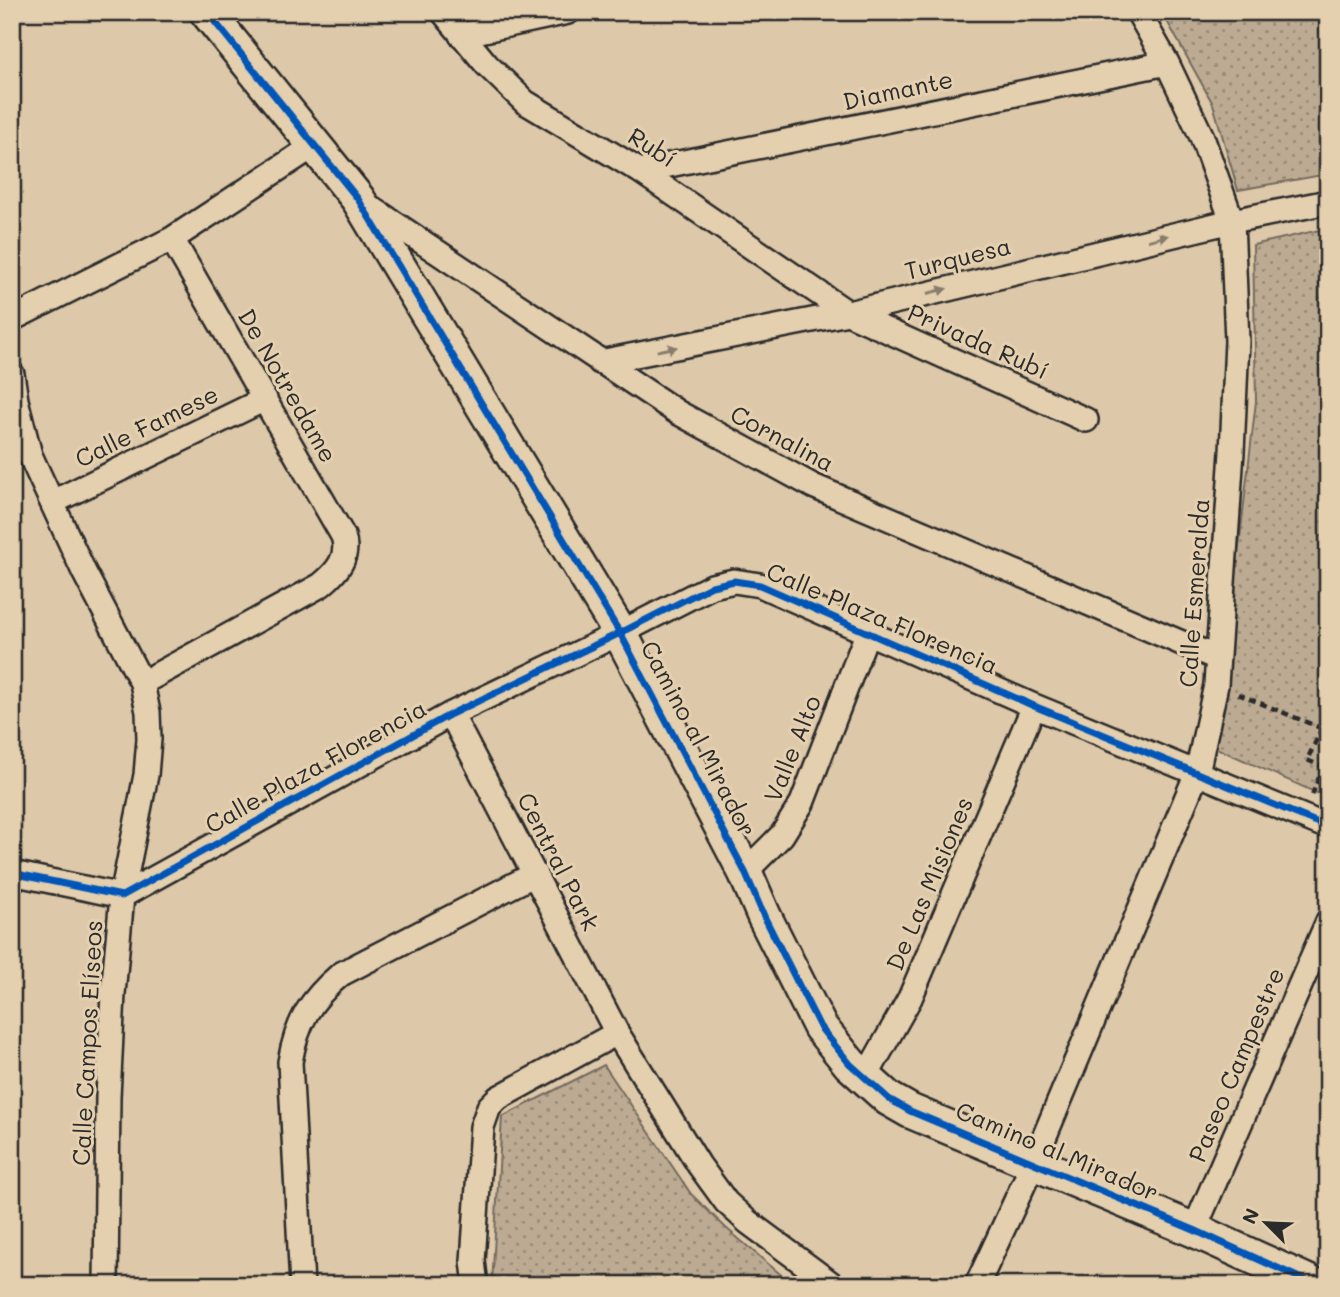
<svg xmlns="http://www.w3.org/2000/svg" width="1340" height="1297" viewBox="0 0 1340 1297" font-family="Mali,sans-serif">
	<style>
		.grass { fill: url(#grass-dots); stroke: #746b5e; stroke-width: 2 }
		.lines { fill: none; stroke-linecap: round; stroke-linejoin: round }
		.stream { stroke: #686257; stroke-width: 8 }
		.street-casing { stroke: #2b2b2b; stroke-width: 28 }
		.secondary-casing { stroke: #2b2b2b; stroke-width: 38 }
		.path { stroke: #2b2b2b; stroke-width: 4.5; stroke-dasharray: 7 5; stroke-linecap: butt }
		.street { stroke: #e4cfae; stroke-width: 23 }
		.secondary { stroke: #e4cfae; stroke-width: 33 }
		.cycleway-casing { stroke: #e4cfae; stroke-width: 11 }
		.cycleway { stroke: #0057b8; stroke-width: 7 }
		.oneway { fill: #887d6c }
		.labels { text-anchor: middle; stroke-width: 6; stroke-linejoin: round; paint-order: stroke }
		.street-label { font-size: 24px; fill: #2b2b2b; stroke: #e4cfae }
	</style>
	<defs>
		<pattern id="grass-dots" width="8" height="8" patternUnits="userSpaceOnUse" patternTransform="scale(1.75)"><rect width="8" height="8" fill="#bcab92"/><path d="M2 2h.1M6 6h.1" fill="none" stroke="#998b77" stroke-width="1.8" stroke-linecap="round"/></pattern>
	</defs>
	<rect width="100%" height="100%" fill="#ddc8a9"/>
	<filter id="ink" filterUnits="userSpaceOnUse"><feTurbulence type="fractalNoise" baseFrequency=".0143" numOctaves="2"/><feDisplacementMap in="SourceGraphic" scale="14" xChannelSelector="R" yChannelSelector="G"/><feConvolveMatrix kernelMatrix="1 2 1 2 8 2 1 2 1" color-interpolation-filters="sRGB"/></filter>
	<g filter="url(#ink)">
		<path class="grass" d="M1162,12H1328V174L1238,190L1213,104Z
			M1328,228V798L1214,747L1226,658L1256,401L1253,245Z
			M604,1065L691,1194L726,1228L793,1285H492L502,1117Z"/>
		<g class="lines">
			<path class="stream" d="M1323,12L1328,27"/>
			<defs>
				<path id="street" d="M443,12L487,65L525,102L640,171L848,313L1086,420
					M461,35L568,12
					M640,171L1167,63
					M367,205L677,412L813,486L1217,658
					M12,319L172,239L315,145
					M600,362L848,313L1232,221L1328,202
					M12,374L16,400L30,455L84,572L142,683L148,712L149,739L146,775L122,896L113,994L108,1097L106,1285
					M53,502L265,399
					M142,683L321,585C337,572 350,557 343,536L172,239
					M451,714L617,1033L699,1165L726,1202L748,1222L833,1285
					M745,872L782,835L802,803L868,631
					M12,873L122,896L451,714L620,633L712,586L734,581L760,585L1034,706L1328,827
					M865,1078L910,998L1034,706
					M1194,1230L1328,921
					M302,1285L290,1062C297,1022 310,1000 341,974L535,874
					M476,1285L473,1261L482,1127L489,1107L498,1098L617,1033
					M977,1285L1033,1164L1197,773L1216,685L1232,452L1237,341L1232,221L1202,137L1167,63L1138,12"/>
				<path id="secondary" d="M207,12L358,199L620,633L745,872L764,916L820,1027L850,1064L889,1099L910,1111L1194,1230L1315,1285"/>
			</defs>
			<use href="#street" class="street-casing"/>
			<use href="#secondary" class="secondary-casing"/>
			<path class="path" d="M1238,694L1328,731
				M1322,728L1307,760L1328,769
				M1312,795L1323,767"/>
			<use href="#street" class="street"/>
			<use href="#secondary" class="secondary"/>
			<defs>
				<path id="cycleway" d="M207,12L358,199L620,633L745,872L764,916L820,1027L850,1064L889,1099L910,1111L1194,1230L1315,1285
					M12,873L122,896L451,714L620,633L712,586L734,581L760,585L1034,706L1328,827"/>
			</defs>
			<use href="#cycleway" class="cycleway-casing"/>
			<use href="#cycleway" class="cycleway"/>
		</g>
		<defs><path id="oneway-solid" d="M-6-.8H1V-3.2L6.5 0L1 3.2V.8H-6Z" transform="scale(1.75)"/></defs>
		<g class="oneway">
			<use href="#oneway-solid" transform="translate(1158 238) rotate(-14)"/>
			<use href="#oneway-solid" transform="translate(937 291) rotate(-14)"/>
			<use href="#oneway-solid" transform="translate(667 349) rotate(-11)"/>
		</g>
	</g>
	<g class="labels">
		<g class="street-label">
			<text transform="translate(898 91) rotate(-12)" y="8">Diamante</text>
			<text transform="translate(652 148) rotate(33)" y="8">Rubí</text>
			<text transform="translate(958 259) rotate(-14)" y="8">Turquesa</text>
			<text transform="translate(978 342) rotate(24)" y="8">Privada Rubí</text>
			<text transform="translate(287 386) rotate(60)" y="8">De Notredame</text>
			<text transform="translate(147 427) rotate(-26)" y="8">Calle Famese</text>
			<text transform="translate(782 439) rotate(28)" y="8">Cornalina</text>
			<text transform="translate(1195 593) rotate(-86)" y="8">Calle Esmeralda</text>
			<text transform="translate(882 619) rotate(23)" y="8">Calle Plaza Florencia</text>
			<text transform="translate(698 739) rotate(62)" y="8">Camino al Mirador</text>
			<text transform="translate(793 749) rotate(-68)" y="8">Valle Alto</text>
			<text transform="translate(316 767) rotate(-29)" y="8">Calle Plaza Florencia</text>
			<text transform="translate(558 862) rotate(63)" y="8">Central Park</text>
			<text transform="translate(930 884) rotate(-67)" y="8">De Las Misiones</text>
			<text transform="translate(88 1043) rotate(-87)" y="8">Calle Campos Elíseos</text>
			<text transform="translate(1237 1065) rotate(-67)" y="8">Paseo Campestre</text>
			<text transform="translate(1057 1152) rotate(23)" y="8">Camino al Mirador</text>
		</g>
	</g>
	<rect width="1340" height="1297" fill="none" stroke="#e4cfae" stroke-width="42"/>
	<rect x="21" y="21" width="1298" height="1255" fill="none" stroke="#2b2b2b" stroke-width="2.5" filter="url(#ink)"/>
	<g transform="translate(1266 1223) rotate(294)" stroke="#e4cfae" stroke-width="5" paint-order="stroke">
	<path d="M0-5L12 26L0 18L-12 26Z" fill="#2b2b2b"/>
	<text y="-10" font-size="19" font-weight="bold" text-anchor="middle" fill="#2b2b2b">N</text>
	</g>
</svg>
